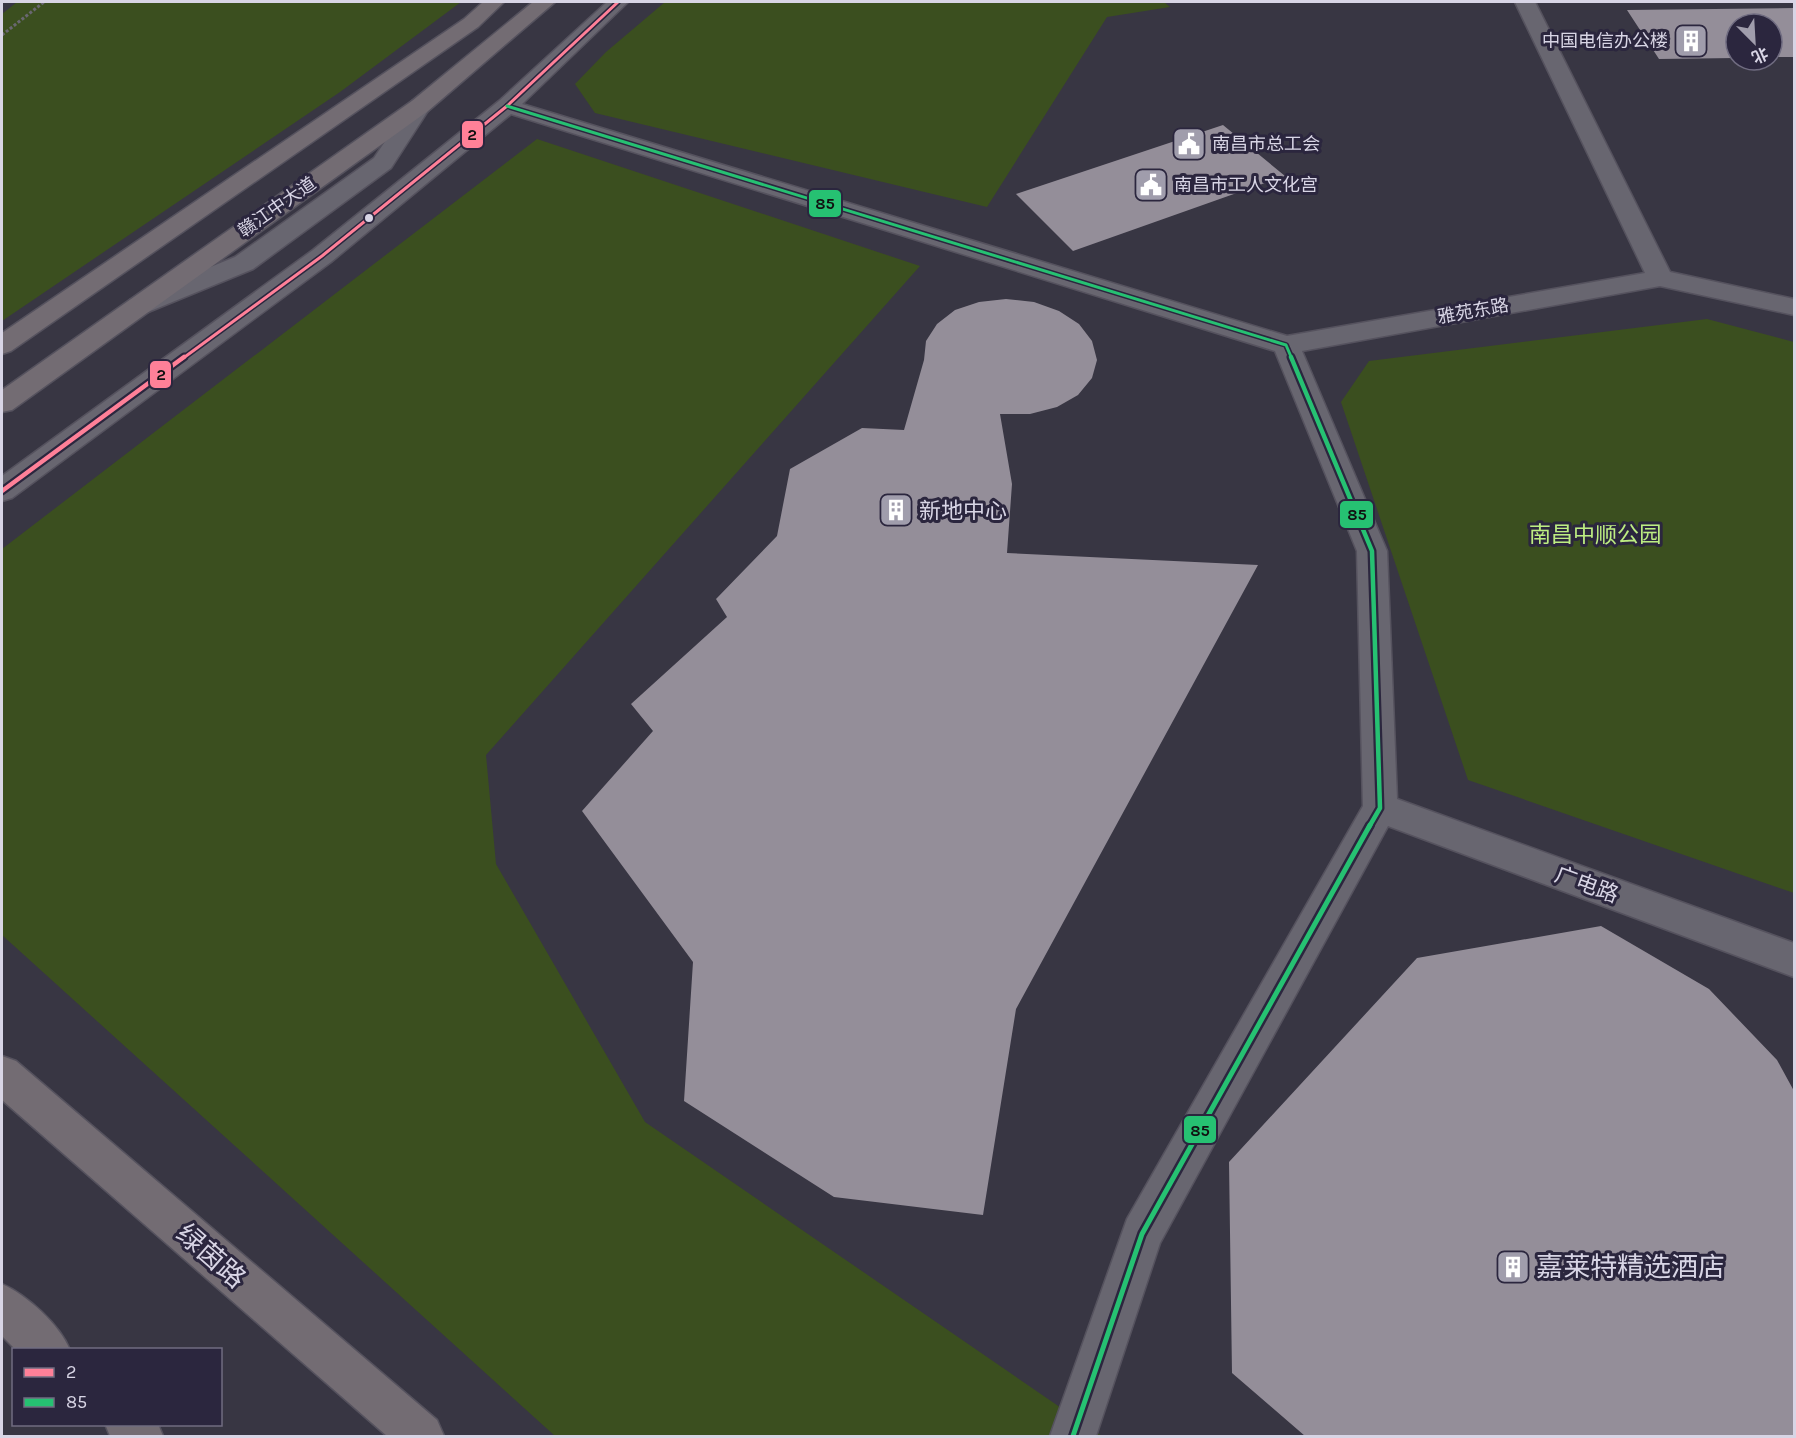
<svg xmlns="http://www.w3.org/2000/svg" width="1796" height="1438" viewBox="0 0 1796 1438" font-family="Karla,'Noto Sans SC',sans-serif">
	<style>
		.green { fill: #3b4f1f }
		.building { fill: #948e99 }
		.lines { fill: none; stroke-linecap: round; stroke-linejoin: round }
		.minor-casing { stroke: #55525e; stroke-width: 3 }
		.major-casing { stroke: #55525e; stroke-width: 3 }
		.path { stroke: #696771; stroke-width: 3; stroke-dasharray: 3 2; stroke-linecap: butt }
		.minor { fill: #686670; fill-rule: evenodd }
		.major { fill: #736c73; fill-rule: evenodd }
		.bus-1-far1-casing { stroke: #2b263e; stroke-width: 6 }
		.bus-1-casing { stroke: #2b263e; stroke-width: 9 }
		.bus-2-far2-casing { stroke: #2b263e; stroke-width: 6 }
		.bus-2-far1-casing { stroke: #2b263e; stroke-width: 9 }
		.bus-2-casing { stroke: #2b263e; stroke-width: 10 }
		.bus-1-far1 { stroke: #ff8098; stroke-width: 3 }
		.bus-1 { stroke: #ff8098; stroke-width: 4.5 }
		.bus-2-far2 { stroke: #26c172; stroke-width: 3 }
		.bus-2-far1 { stroke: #26c172; stroke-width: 4.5 }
		.bus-2 { stroke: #26c172; stroke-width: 5 }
		.bus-dot { fill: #d8d5e5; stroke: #2b263e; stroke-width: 2 }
		.labels { text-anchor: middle; stroke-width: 6; stroke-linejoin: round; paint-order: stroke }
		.far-poi-label { font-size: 18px; fill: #d8d5e5; stroke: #2b263e; text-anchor: start }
		.far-street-label { font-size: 18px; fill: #d8d5e5; stroke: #2b263e }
		.poi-label { font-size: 22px; fill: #d8d5e5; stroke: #2b263e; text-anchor: start }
		.park-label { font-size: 22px; fill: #bded82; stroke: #2b263e }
		.street-label { font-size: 22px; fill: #d8d5e5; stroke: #2b263e }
		.near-street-label { font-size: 27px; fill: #d8d5e5; stroke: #2b263e }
		.near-poi-label { font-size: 27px; fill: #d8d5e5; stroke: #2b263e; text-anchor: start }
		.line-badge { stroke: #2b263e; stroke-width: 2 }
		.pale-badge-label { font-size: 16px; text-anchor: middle; font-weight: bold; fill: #111 }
	</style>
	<rect width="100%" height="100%" fill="#383643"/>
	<path class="green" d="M17,2H461L340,92L2,321V14Z
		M665,2H1164L1170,7L1107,17L987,207L595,113L575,84L606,52Z
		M537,139L920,266L486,755L496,864L645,1122L1102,1436H555L2,935V549Z
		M1707,319L1794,342V893L1468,780L1341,402L1369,361Z"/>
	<path class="building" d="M1794,8V57H1772V24H1736V58L1659,59L1627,10Z
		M1223,125L1285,176L1073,251L1016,194Z
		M1006,299L1034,302L1059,311L1079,324L1092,341L1097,360L1092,378L1078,395L1057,407L1030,414H1000L1012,484L1007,553L1258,565L1016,1009L983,1215L834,1197L684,1101L693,962L582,811L653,731L631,704L727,617L716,599L777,536L790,469L862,428L904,430L924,360L926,341L937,324L955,310L979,302Z
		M1601,926L1709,989L1777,1060L1794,1091V1436H1305L1232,1373L1229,1162L1417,958Z"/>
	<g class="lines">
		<defs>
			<path id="minor" d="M607,2H628L522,104L1287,336L1645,273L1515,2H1535L1670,272L1794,299V315L1660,286L1302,351L1387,551L1397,799L1794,943V977L1388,826L1160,1243L1096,1436H1050L1127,1219L1363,806L1357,551L1275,351L511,114L331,262L12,498L2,501V476L313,250L499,101Z
				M420,99L428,101L431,106L391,168L253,269L148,312L139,314L130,312L126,306L130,300L235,257L374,158L412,101Z"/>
			<path id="major" d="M483,2H504L478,27L11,351L2,354V333L464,19Z
				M533,2H555L428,111L12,410L2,412V390L412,101Z
				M2,1056L16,1061L437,1420L444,1436H387L2,1100Z
				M2,1284C27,1295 60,1325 70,1350H16L2,1336Z
				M105,1424H158L163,1436H110Z"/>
		</defs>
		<use href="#minor" class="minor-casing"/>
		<use href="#major" class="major-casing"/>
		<path class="path" d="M2,35L44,2"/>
		<use href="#minor" class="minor"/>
		<use href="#major" class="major"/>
		<defs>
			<path id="bus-1-far1" d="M182,359L322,256L507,106L618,2"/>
			<path id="bus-1" d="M2,491L184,357"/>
			<path id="bus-2-far2" d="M507,106L1286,345L1292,359"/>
			<path id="bus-2-far1" d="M1291,357L1372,551L1380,808L1369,827"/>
			<path id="bus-2" d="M1073,1436L1142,1234L1370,825"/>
		</defs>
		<use href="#bus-1-far1" class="bus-1-far1-casing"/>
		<use href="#bus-1" class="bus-1-casing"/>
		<use href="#bus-2-far2" class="bus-2-far2-casing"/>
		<use href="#bus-2-far1" class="bus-2-far1-casing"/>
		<use href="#bus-2" class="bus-2-casing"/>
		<use href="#bus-1-far1" class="bus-1-far1"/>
		<use href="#bus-1" class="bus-1"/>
		<use href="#bus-2-far2" class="bus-2-far2"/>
		<use href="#bus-2-far1" class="bus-2-far1"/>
		<use href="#bus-2" class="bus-2"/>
	</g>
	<defs>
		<symbol id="building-square" viewBox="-11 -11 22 22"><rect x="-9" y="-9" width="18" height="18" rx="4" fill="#a09dac" stroke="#2b263e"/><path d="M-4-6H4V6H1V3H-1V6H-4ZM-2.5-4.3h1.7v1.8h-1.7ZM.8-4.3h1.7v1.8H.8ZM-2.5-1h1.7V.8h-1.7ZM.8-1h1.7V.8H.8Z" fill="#fff"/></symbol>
		<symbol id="civic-square" viewBox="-11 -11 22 22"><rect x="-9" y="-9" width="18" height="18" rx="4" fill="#a09dac" stroke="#2b263e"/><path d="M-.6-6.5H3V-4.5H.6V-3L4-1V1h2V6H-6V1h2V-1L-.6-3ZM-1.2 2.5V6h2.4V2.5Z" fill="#fff"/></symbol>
	</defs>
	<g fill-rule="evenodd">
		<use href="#building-square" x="1672" y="22" width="38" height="38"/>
		<use href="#civic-square" x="1170" y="125" width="38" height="38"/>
		<use href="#civic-square" x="1132" y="166" width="38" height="38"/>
		<use href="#building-square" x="877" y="491" width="38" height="38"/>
		<use href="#building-square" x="1494" y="1248" width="38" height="38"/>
	</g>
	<circle class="bus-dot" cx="369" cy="218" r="5"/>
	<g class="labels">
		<g class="far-poi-label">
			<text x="1668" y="47" text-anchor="end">中国电信办公楼</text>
			<text x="1212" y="150">南昌市总工会</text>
			<text x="1174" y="191">南昌市工人文化宫</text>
		</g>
		<g class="far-street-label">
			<text transform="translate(277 207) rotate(-35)" y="6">赣江中大道</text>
			<text transform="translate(1473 311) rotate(-10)" y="6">雅苑东路</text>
		</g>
		<g class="poi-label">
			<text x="919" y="518">新地中心</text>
		</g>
		<g class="park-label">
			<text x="1595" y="542">南昌中顺公园</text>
		</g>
		<g class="street-label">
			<text transform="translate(1587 884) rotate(20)" y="8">广电路</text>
		</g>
		<g class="near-street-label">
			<text transform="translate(211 1256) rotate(41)" y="9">绿茵路</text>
		</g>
		<g class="near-poi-label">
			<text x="1536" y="1276">嘉莱特精选酒店</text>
		</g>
	</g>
	<g class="line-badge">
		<rect x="461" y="120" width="23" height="29" rx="6" fill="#ff8098"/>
		<rect x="808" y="189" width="34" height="29" rx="6" fill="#26c172"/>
		<rect x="149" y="360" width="23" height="29" rx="6" fill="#ff8098"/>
		<rect x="1339" y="500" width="35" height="29" rx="6" fill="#26c172"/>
		<rect x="1183" y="1115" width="34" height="29" rx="6" fill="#26c172"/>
	</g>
	<g class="pale-badge-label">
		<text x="472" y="140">2</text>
		<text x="825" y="209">85</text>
		<text x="161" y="380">2</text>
		<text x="1357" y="520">85</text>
		<text x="1200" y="1136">85</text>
	</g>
	<rect width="1796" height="1438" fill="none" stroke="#d8d5e5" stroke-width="6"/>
	<rect x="12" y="1348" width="210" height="78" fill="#2b263e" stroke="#706c81" stroke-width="1.5"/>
	<rect x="24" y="1368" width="30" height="9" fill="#ff8098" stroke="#706c81" stroke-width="1.5"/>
	<text x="66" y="1378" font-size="18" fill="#d8d5e5">2</text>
	<rect x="24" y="1398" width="30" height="9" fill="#26c172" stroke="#706c81" stroke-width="1.5"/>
	<text x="66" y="1408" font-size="18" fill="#d8d5e5">85</text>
	<g transform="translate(1754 42) rotate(156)"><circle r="28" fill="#2b263e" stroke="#706c81" stroke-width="1.5"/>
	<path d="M0-4.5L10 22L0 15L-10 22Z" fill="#a09dac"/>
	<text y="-9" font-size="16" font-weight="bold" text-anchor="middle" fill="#d8d5e5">北</text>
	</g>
</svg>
